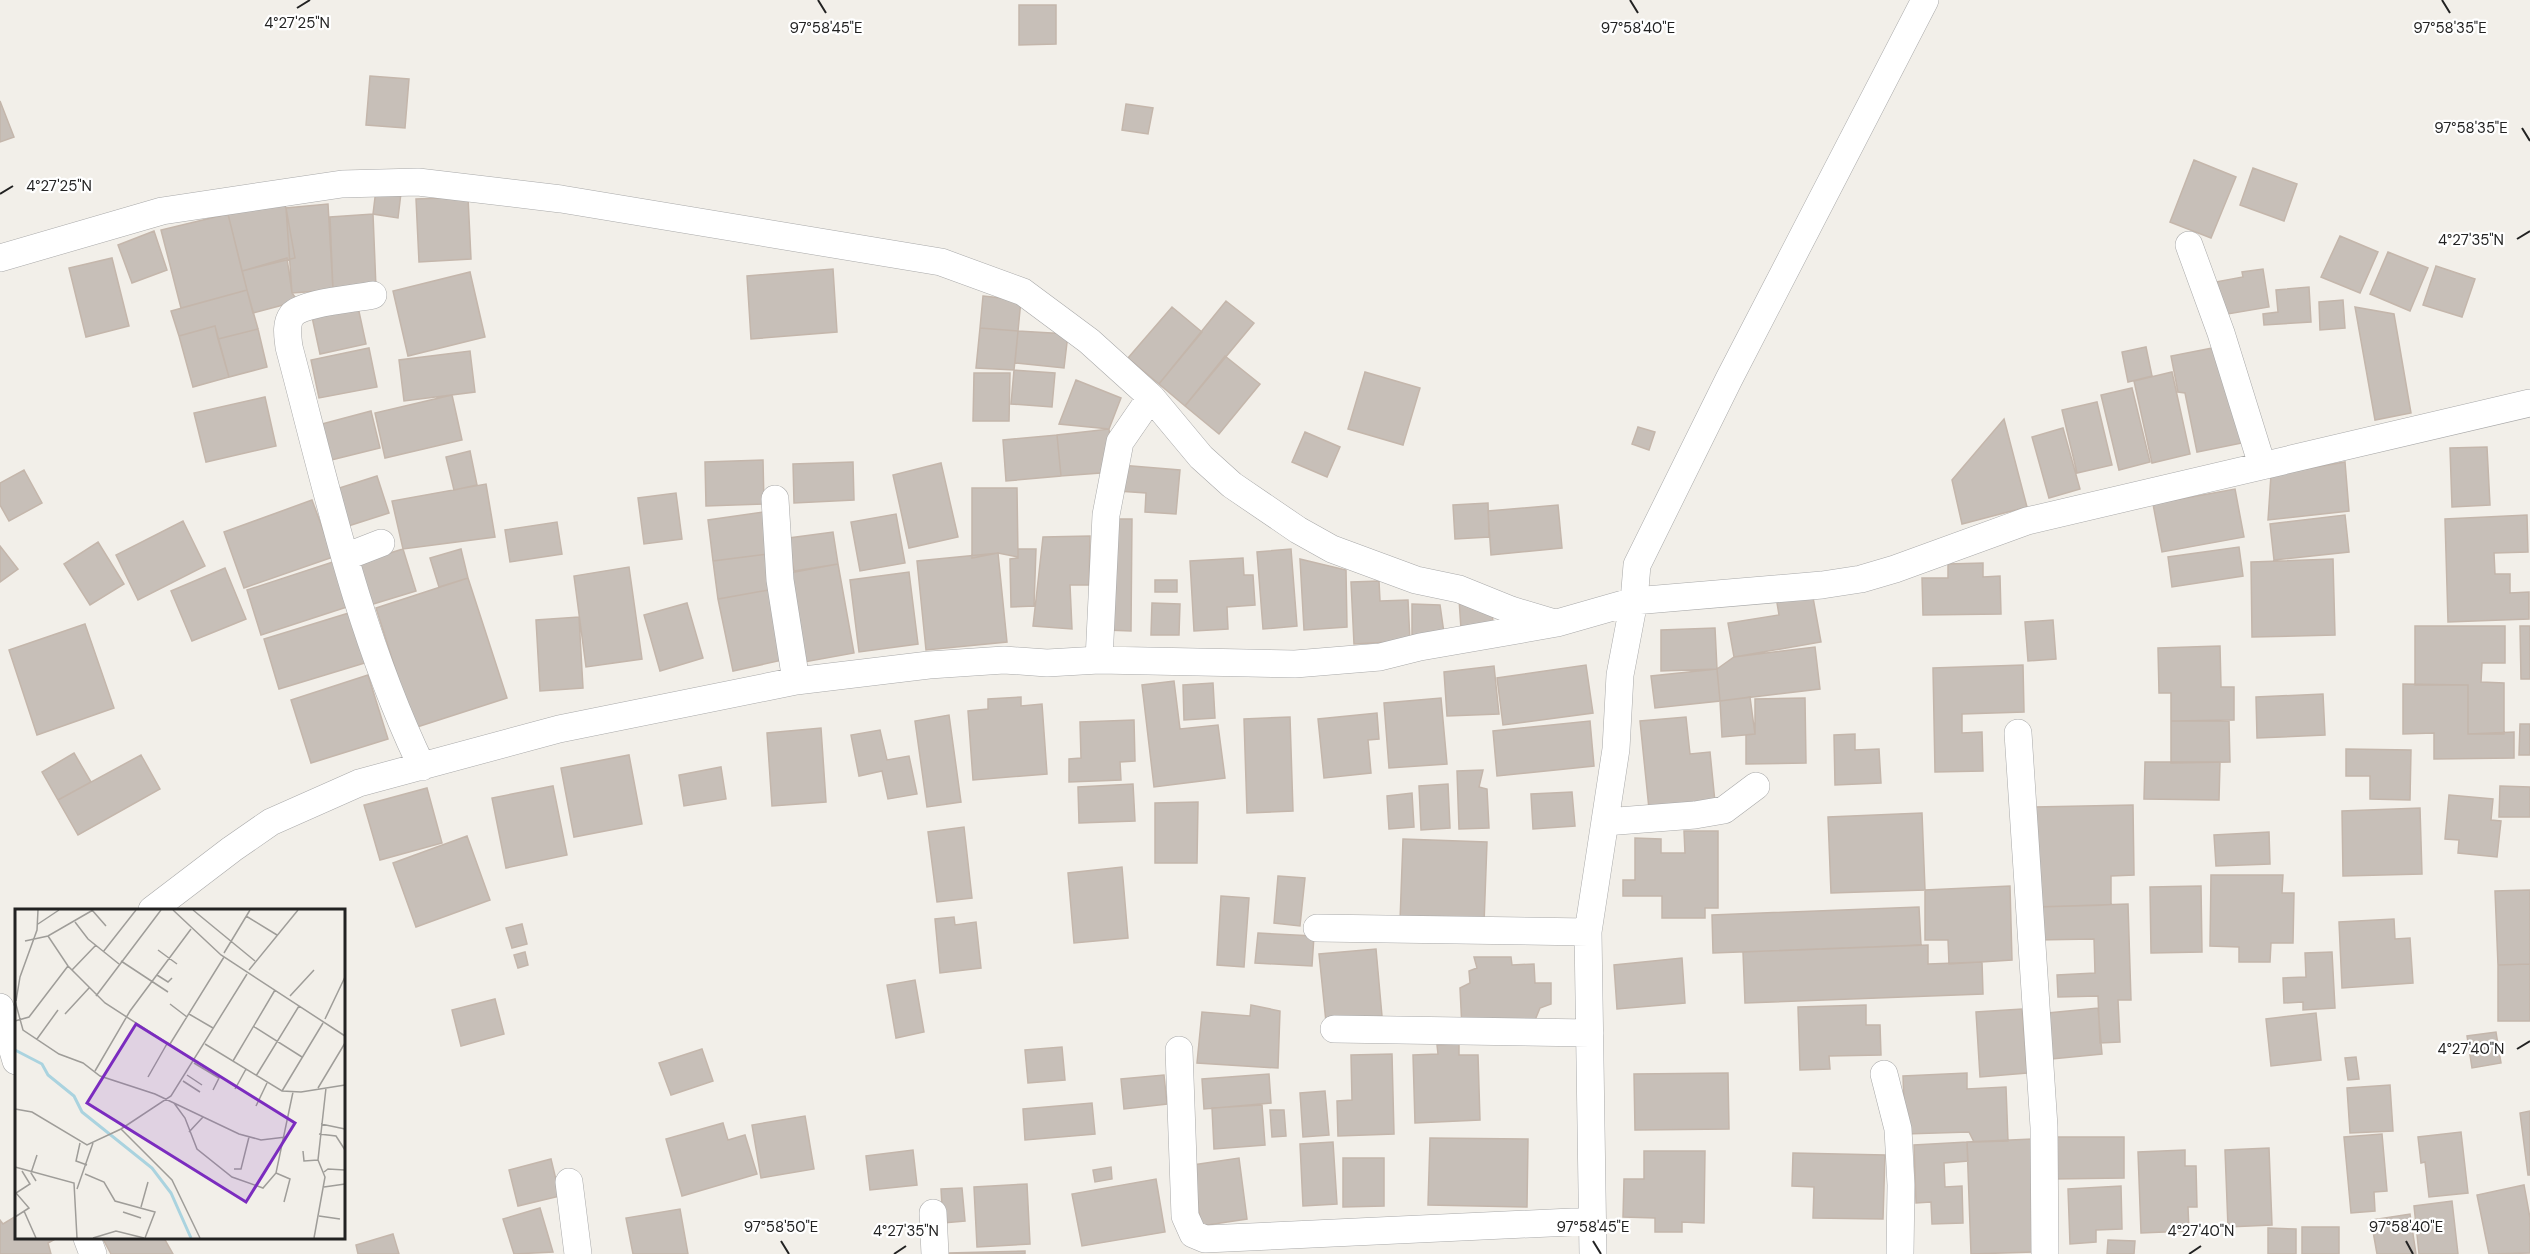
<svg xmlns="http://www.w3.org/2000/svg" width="2530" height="1254" viewBox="0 0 2530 1254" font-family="'DM Sans',sans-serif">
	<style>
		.building { fill: #c7bfb8; stroke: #c4b6ab; stroke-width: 1.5 }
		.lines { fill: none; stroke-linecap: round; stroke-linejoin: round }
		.street-casing { stroke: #a9a9a9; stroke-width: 28 }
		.street { stroke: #fff; stroke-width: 27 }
		.ticks { fill: none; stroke: #222; stroke-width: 2 }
		.inset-river { fill: none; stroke: #aad3df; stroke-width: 3 }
		.inset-road { fill: none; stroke: #9f9d99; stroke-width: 1.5 }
		.view { fill: #7b2cbf; fill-opacity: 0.15; stroke: #7b2cbf; stroke-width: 3 }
		.inset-edge { fill: none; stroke: #222; stroke-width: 3 }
		.ticks-label { font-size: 15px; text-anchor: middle; fill: #222; stroke: #fff; stroke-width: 4.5; stroke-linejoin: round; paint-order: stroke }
	</style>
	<rect width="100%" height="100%" fill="#f2efe9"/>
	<path class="building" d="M1019,5H1056V44L1019,45Z
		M370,76L409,79L405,128L366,125Z
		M0,101L14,137L0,142Z
		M1126,104L1153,108L1148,134L1122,130Z
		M2194,160L2236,177L2211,238L2170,222Z
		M2253,168L2297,184L2284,221L2240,205Z
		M376,189L401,193L398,218L373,214Z
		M468,197L471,259L419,262L416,199Z
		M282,201L286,208L295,258L242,271L228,214Z
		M328,204L333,290L292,293L286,208Z
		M228,214L247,290L181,308L161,230Z
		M373,214L376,288L333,290L330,217Z
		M154,231L167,270L132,283L118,245Z
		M2340,236L2378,252L2360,293L2321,277Z
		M2388,252L2428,268L2410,311L2370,294Z
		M112,258L129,326L86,337L69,268Z
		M287,258L292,293L298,301L253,313L242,271Z
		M2436,266L2475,279L2462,317L2423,305Z
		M833,269L837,332L751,339L747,276Z
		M2263,269L2269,307L2216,316L2210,283L2243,277L2242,272Z
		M470,272L485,337L408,356L393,291Z
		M2309,287L2311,322L2264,325L2263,314L2278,312L2276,290Z
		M247,290L258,329L218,339L215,326L179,336L171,311Z
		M983,296L1021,300L1018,331L980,328Z
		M2343,300L2345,328L2320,330L2319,302Z
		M1226,301L1254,323L1185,406L1159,384Z
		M358,307L366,344L320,354L312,317Z
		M1172,307L1202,332L1159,384L1128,358Z
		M2355,307L2394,314L2411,413L2375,420Z
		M215,326L229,377L193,387L179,336Z
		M980,328L1018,331L1014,370L976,368Z
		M258,329L267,367L229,377L218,339Z
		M1018,331L1068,334L1064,368L1015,363Z
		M2223,346L2242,443L2197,452L2185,393L2178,392L2171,356Z
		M2146,347L2152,376L2128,382L2122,352Z
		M369,348L377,387L319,398L311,360Z
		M470,351L475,392L404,401L399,360Z
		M1225,356L1260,384L1219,434L1185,406Z
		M1014,370L1055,373L1052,407L1011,404Z
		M1365,372L1420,388L1403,445L1348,429Z
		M2172,372L2190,454L2152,463L2134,381Z
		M974,373H1010L1009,421H973Z
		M1076,380L1121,398L1109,429L1059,424Z
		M2132,388L2150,462L2119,470L2101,395Z
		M452,395L462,440L385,458L375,413Z
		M265,397L276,446L206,462L194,413Z
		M2097,402L2112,465L2077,473L2062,410Z
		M371,411L380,448L327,461L318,425Z
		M2004,419L2027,507L1962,524L1952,480Z
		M1638,427L1655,432L1649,450L1632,444Z
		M2063,428L2080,489L2049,498L2032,437Z
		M1109,429L1114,472L1061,476L1057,435Z
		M1305,432L1340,447L1327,477L1292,462Z
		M1057,435L1061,476L1006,481L1003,440Z
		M2487,447L2490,505L2452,507L2450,448Z
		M470,451L477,485L454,490L446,457Z
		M763,460L764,504L706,506L705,462Z
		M853,462L854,500L794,503L793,464Z
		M2345,462L2349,511L2268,520L2271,475Z
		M941,463L958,537L909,548L893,475Z
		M1120,465L1180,470L1176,514L1145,512L1146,493L1118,491Z
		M24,470L42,503L9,521L0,505V483Z
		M377,476L389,513L342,528L330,491Z
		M486,484L495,537L403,549L392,501Z
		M972,488H1017L1018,557L998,553L972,558Z
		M2235,489L2244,537L2162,552L2153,504Z
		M676,493L682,539L644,544L638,498Z
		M312,500L333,557L244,588L224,532Z
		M1488,503L1489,537L1455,539L1453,505Z
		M1558,505L1562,548L1491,555L1488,511Z
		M763,512L768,554L713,561L708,520Z
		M896,514L905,563L860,571L851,522Z
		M2345,515L2349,552L2274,560L2270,524Z
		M2527,515L2528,552L2494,553L2495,574H2510V593L2529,592V619L2448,622L2445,519Z
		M1107,519H1132L1131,631L1106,630Z
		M183,521L205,566L138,600L116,555Z
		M557,522L562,554L510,562L505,530Z
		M833,532L838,564L794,571L789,538Z
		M1090,536L1089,585H1070L1072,629L1033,626L1043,537Z
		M98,542L124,584L90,605L64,564Z
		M0,546L18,569L0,582Z
		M2239,547L2243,576L2172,587L2168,557Z
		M403,549L416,591L370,605L357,563Z
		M461,549L468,578L439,587L430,558Z
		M1018,549H1036L1034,606L1011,607L1010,559L1018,558Z
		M1291,549L1297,626L1263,629L1257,552Z
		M998,553L1007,642L926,650L917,561Z
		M768,554L774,589L718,599L713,561Z
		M1243,558L1244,575H1253L1255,605L1227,607L1228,629L1194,631L1190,561Z
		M1300,559L1346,570L1347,627L1304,630Z
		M2333,559L2335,635L2252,637L2251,562Z
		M336,561L350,606L261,635L247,590Z
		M1983,563V577L2000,576L2001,614L1923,615L1922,578H1948V564Z
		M838,564L854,653L799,663L784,574Z
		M629,567L642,659L586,667L574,576Z
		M225,568L246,619L192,641L171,591Z
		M909,572L918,644L859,652L850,580Z
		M468,578L507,698L414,728L376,608Z
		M1155,580H1177V592H1155Z
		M1379,581L1380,601L1408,600L1410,641L1354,644L1351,582Z
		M774,589L787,659L733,671L718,599Z
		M1812,592L1821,642L1734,657L1728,623L1779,615L1776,597Z
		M1459,599L1492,604L1493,625L1461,629Z
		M687,603L703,658L660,671L644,615Z
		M1152,603L1180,604L1179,635H1151Z
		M1412,604L1440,605L1444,633L1412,635Z
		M352,612L368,662L279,689L264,639Z
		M579,617L583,688L540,691L536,620Z
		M2053,620L2056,659L2028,661L2025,622Z
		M85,624L114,708L37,735L9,650Z
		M2415,626H2505V663H2482L2481,682L2504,683V734H2468V685H2415Z
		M2520,626H2530V679H2521Z
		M1715,628L1717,669L1661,671V630Z
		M2220,646L2221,687H2234V720L2171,721V693H2159L2158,648Z
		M1815,647L1820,689L1720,701L1717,669L1734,657Z
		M1586,665L1593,713L1503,725L1497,678Z
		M2023,665L2024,712L1962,714V733L1982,732L1983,771L1935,772L1933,668Z
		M1494,666L1499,714L1447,716L1444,672Z
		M1717,669L1720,701L1655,708L1651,676Z
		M368,675L388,739L311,763L291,700Z
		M1174,681L1180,729L1218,725L1225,778L1154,787L1142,685Z
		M1213,683L1215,718L1184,720L1183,685Z
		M2403,684L2468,685V734L2514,732V758L2434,759V733L2403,734Z
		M2323,694L2325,735L2257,738L2256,697Z
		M1021,697V706L1042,704L1047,774L973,780L968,711L988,709V699Z
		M1750,697L1755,734L1722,737L1720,701Z
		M1441,698L1447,764L1389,768L1384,703Z
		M1805,698L1806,763L1746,764V735L1755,734V699Z
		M1377,713L1379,739L1368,740L1371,773L1324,778L1318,719Z
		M949,715L961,802L927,807L915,721Z
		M1290,717L1293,811L1247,813L1244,719Z
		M1686,717L1690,754L1710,752L1715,802L1649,809L1640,721Z
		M1134,720L1135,761L1120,762L1121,780L1069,782V759L1081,758L1080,722Z
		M1590,721L1594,766L1497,776L1493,731Z
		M2171,721H2229L2230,762L2171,763Z
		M2520,724H2530V755H2519Z
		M821,728L826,802L772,806L767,733Z
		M880,730L887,760L909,756L917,794L888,799L882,771L859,776L851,735Z
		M1855,734V750L1879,749L1881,783L1835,785L1834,735Z
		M2346,749L2411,750L2410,800L2370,799V776H2346Z
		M74,753L91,782L58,800L42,772Z
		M141,755L160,789L78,835L58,800Z
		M629,755L642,824L574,837L561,768Z
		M2145,762H2220L2219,800L2144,799Z
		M721,767L726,799L684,806L679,775Z
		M1483,770L1479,787L1487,789L1489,828L1459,829L1457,771Z
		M1133,784L1135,821L1079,823L1078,787Z
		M1448,784L1450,828L1421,830L1419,786Z
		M553,786L567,855L506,868L492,798Z
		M2500,786L2530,787V817H2499Z
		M427,788L442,843L380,860L364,805Z
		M1572,792L1575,826L1533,829L1531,794Z
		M1412,793L1414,827L1389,829L1387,796Z
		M2449,795L2493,799L2491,820L2501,821L2497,857L2458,853L2459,840L2445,839Z
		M1198,802L1197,863H1155V803Z
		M2133,805L2134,875L2111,876V905L2036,907L2034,807Z
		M2420,808L2422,874L2343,876L2342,811Z
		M1922,813L1925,890L1831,893L1828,817Z
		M964,827L972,898L937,902L928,832Z
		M1684,831H1718V908H1705V918H1662V896H1623V880H1635V838L1661,839V853H1685Z
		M2269,832L2270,864L2216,866L2214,835Z
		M467,836L490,900L416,927L393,863Z
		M1403,839L1487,842L1484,924L1400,921Z
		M1122,867L1128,938L1074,943L1068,873Z
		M2211,875H2283L2282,893H2294L2293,943H2271L2270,962H2239V947L2210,946Z
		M1278,876L1305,878L1300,926L1274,923Z
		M2010,886L2012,960L1949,964L1948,940H1925V890Z
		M2201,886L2202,952L2151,953L2150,887Z
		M2530,890V964L2498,965L2495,891Z
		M1221,896L1249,898L1244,967L1217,965Z
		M2128,904L2131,1000H2118L2120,1042L2100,1043L2098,996L2058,997L2057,975L2095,973L2094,939L2036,940V907Z
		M1919,907L1921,945L1713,953L1712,915Z
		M954,917L955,925L976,922L981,968L940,973L935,919Z
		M2394,919L2395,939L2410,938L2413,983L2342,988L2339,922Z
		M522,924L527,944L512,948L506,928Z
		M1258,933L1314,936L1312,966L1255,963Z
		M1928,945V964L1982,962L1983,994L1745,1003L1743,952Z
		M1376,949L1382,1016L1326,1022L1319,954Z
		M525,952L528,965L518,968L514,955Z
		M2332,952L2335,1008L2303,1010V1002L2284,1003L2283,978L2306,977L2305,953Z
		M1474,957H1511L1512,965L1534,964L1535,983H1551V1004L1540,1008L1533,1025L1462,1029L1460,988L1470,983L1469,971L1477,968Z
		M1682,958L1685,1003L1617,1009L1614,965Z
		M2530,964V1021H2498V965Z
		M915,980L924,1032L896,1038L887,985Z
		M495,999L504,1034L461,1046L452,1010Z
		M1251,1005L1280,1011L1278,1068L1197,1063L1202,1012L1250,1016Z
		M1866,1005V1025H1880L1881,1055L1829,1056L1830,1069L1800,1070L1798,1007Z
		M2098,1008L2102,1054L2052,1059L2048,1013Z
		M2022,1009L2027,1073L1980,1077L1976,1012Z
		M2316,1013L2321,1060L2271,1066L2266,1019Z
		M2496,1032L2501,1063L2472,1068L2467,1036Z
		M1459,1044V1055H1478L1480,1120L1415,1123L1413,1055L1438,1054L1437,1045Z
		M1062,1047L1065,1080L1028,1083L1025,1050Z
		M702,1049L713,1081L671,1095L659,1063Z
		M1392,1054L1394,1134L1338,1136L1337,1101L1352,1100L1351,1055Z
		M2356,1057L2359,1079L2348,1080L2345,1058Z
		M1728,1073L1729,1129L1635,1130L1634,1074Z
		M1967,1073V1089L2006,1087L2008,1141L1974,1142L1969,1132L1905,1134L1903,1076Z
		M1269,1074L1271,1103L1204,1109L1202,1079Z
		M1164,1075L1167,1104L1124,1109L1121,1079Z
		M2390,1085L2393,1131L2350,1133L2347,1088Z
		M1325,1091L1329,1135L1303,1137L1300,1093Z
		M1092,1103L1095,1134L1025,1140L1023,1109Z
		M1262,1105L1265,1145L1214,1149L1212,1108Z
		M1270,1110H1284L1286,1136L1272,1137Z
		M2530,1111V1175H2528L2520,1113Z
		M805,1116L814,1169L761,1178L752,1125Z
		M723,1123L728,1140L745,1135L757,1174L682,1196L666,1139Z
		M2461,1132L2468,1193L2429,1197L2425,1162L2421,1163L2418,1137Z
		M2382,1134L2387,1191L2374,1192L2375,1211L2351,1213L2344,1137Z
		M2052,1137H2124V1178L2052,1179Z
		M1430,1138L1528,1139L1527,1207L1428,1205Z
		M2032,1139L2035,1252L1971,1254L1967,1142Z
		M1333,1142L1337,1204L1303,1206L1300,1144Z
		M1967,1142L1968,1161L1944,1163L1945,1187L1962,1186L1963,1223L1932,1224L1931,1202L1916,1203L1914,1145Z
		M2269,1148L2272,1225L2228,1227L2225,1150Z
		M913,1150L917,1185L870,1190L866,1156Z
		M2185,1150V1166H2196L2197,1207H2188L2189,1231L2141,1233L2138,1152Z
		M1644,1151H1705L1704,1223L1682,1222V1232H1655V1218L1623,1217L1624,1179H1644Z
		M1793,1153L1885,1155L1883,1219L1813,1218L1814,1187L1792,1186Z
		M1239,1158L1247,1219L1201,1226L1193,1165Z
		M1343,1158H1384V1206L1343,1207Z
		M551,1159L560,1196L518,1206L509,1170Z
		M1111,1167L1112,1179L1095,1182L1093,1170Z
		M1156,1179L1165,1232L1082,1246L1072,1194Z
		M1027,1184L1030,1244L977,1247L974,1187Z
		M2524,1185L2530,1218V1253L2489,1254L2477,1195Z
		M2121,1186L2122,1229L2096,1230V1242L2070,1244L2068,1189Z
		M962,1188L965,1221L943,1223L941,1189Z
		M2452,1201L2458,1254H2419L2414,1206Z
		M540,1208L553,1252L514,1254L503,1219Z
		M680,1209L688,1254H633L626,1218Z
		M2410,1214L2416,1254H2377L2371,1220Z
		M16,1216V1238H57L48,1243L51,1254H0V1220L3,1224Z
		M2302,1227H2339V1254H2302Z
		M2268,1228L2296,1229V1254H2268Z
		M393,1234L399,1254H358L356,1245Z
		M105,1238H164L173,1254H111L103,1239Z
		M2108,1240L2135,1241L2134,1254H2107Z
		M1025,1251V1254H948V1253Z"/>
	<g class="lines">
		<defs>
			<path id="street" d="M2189,245L2221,333L2262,465
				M0,258L162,211L342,184L418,182L561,199L941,262L1023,292L1089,341L1151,397L1201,457L1232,485L1298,530L1332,549L1416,580L1459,589L1511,610L1551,622
				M373,295C355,299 304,302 292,315C285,324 288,338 289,347C327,490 358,634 422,767
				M775,499L780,580L796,681
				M345,557L381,543
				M1099,660L1106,515L1120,442L1151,397
				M2018,733L2044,1127L2045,1254
				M1605,822L1695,815L1724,810L1756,786
				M152,910L232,849L271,822L359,783L559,729L796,681L929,665L1004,660L1047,663L1099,660L1295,664L1380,657L1420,647L1557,623L1634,601L1822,585L1861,579L1895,569L2027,521L2530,403
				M1317,928L1588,932
				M0,1007L16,1061
				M1334,1029L1590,1033
				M1179,1050L1185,1216L1193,1234L1205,1239L1593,1221
				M1884,1074L1898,1129L1901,1185L1900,1254
				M569,1182L578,1254
				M933,1213L935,1254
				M87,1238L93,1254
				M1593,1254L1588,932L1616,749L1620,675L1634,601L1637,565L1729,379L1925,0"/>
		</defs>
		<use href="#street" class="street-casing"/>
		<use href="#street" class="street"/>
	</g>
	<path class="ticks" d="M818,0L826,13M1630,0L1638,13M2442,0L2450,13M297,8L310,0M2522,128L2530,141M0,194L13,186M2517,239L2530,231M2517,1049L2530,1041M781,1241L789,1254M1593,1241L1601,1254M2406,1241L2413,1254M894,1254L906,1246M2189,1254L2201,1246"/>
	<g transform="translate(15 909)">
		<rect width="330" height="330" fill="#f2efe9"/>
		<path class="inset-river" d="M0,141L27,155L33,166L59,187L67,203L137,259L156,284L176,329"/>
		<path class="inset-road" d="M77,1L91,17M158,1L206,46L330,127M178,1L240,52M231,7L262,26M60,13L73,30L104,55M23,15L44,1M33,27L53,57L90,94L180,152M10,32L33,27L78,1M143,41L162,55M88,43L121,1M209,44L235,1M106,52L153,83M57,61L81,36M234,61L283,1M142,66L153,73L157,69M81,87L146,1M275,87L299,61M0,92L8,121L44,145L68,154L85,167L140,185L224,225L246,231L271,228M1,92L5,68L22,21L23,1M155,95L172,108M50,105L74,79M174,105L198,119M310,110L330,68M0,112L14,108L53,57M238,117L287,148M22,130L43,101M155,135L209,48M190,135L267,182L286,183L330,176M218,152L260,81M179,154L204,169L198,181M80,162L115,102L176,20M172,166L187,176M241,167L284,97M133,168L153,133M168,172L185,183M303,179L330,134M220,180L231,160M267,182L308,114M159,194L170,209L182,240L217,268L248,279L261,264L278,183M241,197L252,174M0,200L17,203L72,236L106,220L156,187L232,65M306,215L330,220M106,220L157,271L185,329M174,223L188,208M304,225L321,227L330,241M65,234L61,252L72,256M288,242L289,252L303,251M0,258L59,274L62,329M219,260H226L234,228M309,263L313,260L330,261M261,264L275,270L269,293M70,265L89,273L100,292L140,303L130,329M21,272L16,264L22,246M309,278L330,275M62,280L78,234M126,298L133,273M9,302L21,329M108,303L126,309M304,307L325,310M0,308L14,299L1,284L15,275L7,262M78,329L101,322L129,329M299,329L310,268L303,251L311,179"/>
		<path class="view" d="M121,115L280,214L231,293L72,194Z"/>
		<rect width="330" height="330" class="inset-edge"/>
	</g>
	<g class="ticks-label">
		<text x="297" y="28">4°27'25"N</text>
		<text x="2450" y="33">97°58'35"E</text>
		<text x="826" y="33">97°58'45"E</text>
		<text x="1638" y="33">97°58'40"E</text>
		<text x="2471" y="133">97°58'35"E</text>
		<text x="59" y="191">4°27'25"N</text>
		<text x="2471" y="245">4°27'35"N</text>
		<text x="2471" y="1054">4°27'40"N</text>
		<text x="781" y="1232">97°58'50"E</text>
		<text x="1593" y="1232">97°58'45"E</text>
		<text x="2406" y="1232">97°58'40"E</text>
		<text x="906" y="1236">4°27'35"N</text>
		<text x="2201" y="1236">4°27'40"N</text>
	</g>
</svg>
